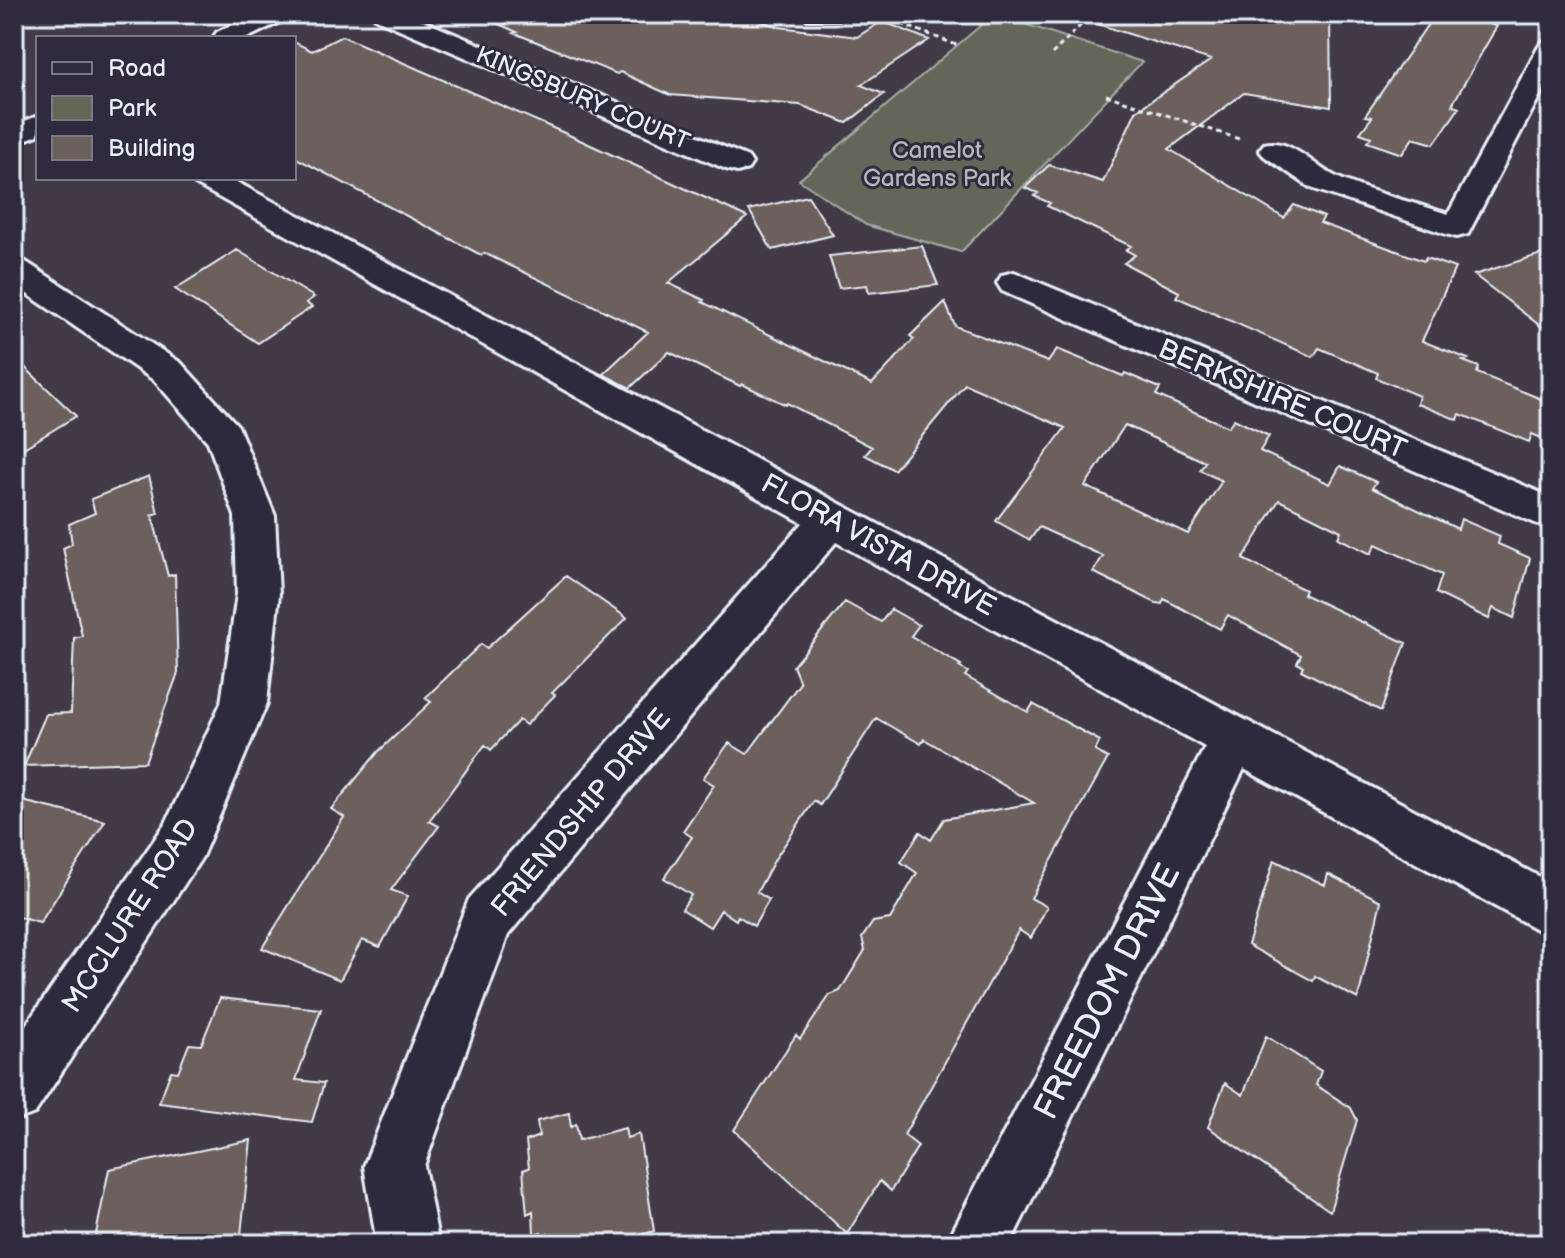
<svg xmlns="http://www.w3.org/2000/svg" width="1565" height="1258" viewBox="0 0 1565 1258" font-family="'Balsamiq Sans',sans-serif">
	<style>
		.green { fill: #646658; stroke: #a6aca8; stroke-width: 2 }
		.building { fill: #6d605b; stroke: #e8f1f8; stroke-width: 2; fill-rule: evenodd }
		.lines { fill: none; stroke-linecap: round; stroke-linejoin: round }
		.minor-casing { stroke: #e8f1f8; stroke-width: 6 }
		.path { stroke: #e8f1f8; stroke-width: 3; stroke-dasharray: 5 4; stroke-linecap: butt }
		.minor { fill: #2f2a3d; fill-rule: evenodd }
		.labels { text-anchor: middle; stroke-width: 6; stroke-linejoin: round; paint-order: stroke }
		.far-street-label { font-size: 24px; fill: #e8f1f8; stroke: #2f2a3d }
		.far-park-label { font-size: 24px; fill: #b3b9b8; stroke: #2f2a3d }
		.street-label { font-size: 28px; fill: #e8f1f8; stroke: #2f2a3d }
		.near-street-label { font-size: 34px; fill: #e8f1f8; stroke: #2f2a3d }
	</style>
	<rect width="100%" height="100%" fill="#423a46"/>
	<filter id="ink" filterUnits="userSpaceOnUse"><feTurbulence type="fractalNoise" baseFrequency=".0125" numOctaves="2"/><feDisplacementMap in="SourceGraphic" scale="16" xChannelSelector="R" yChannelSelector="G"/><feConvolveMatrix kernelMatrix="1 2 1 2 8 2 1 2 1" color-interpolation-filters="sRGB"/></filter>
	<g filter="url(#ink)">
		<path class="green" d="M994,14L1142,62L961,252L866,225L799,180Z"/>
		<path class="building" d="M476,14H739L780,27L857,37L882,21L929,40L861,85L884,94L847,123L800,105L670,95L620,72L617,74L514,33L517,32Z
			M1089,14H1330L1331,107L1244,93L1169,149L1284,218L1294,205L1324,217L1320,223L1424,261L1426,258L1455,268L1422,341L1468,359L1463,361L1479,367L1477,373L1551,403V442L1532,434L1529,442L1460,414L1458,420L1417,404L1419,396L1376,378L1378,373L1319,348L1313,357L1176,297L1179,292L1124,263L1135,255L1126,250L1131,246L1047,206L1050,203L1034,196L1038,193L1025,188L1049,165L1103,182L1136,111L1211,60L1088,21Z
			M1435,14H1498L1492,25L1497,26L1452,105L1459,108L1434,144L1413,138L1402,154L1367,142L1371,137L1360,133L1372,117L1365,116Z
			M342,36L569,135L747,217L668,283L704,300L702,302L872,384L914,339L910,336L945,302L955,326L1048,362L1057,349L1123,376L1125,373L1160,388L1156,395L1228,427L1234,419L1269,436L1260,451L1330,484L1340,466L1376,482L1372,488L1458,529L1461,519L1500,536L1498,544L1530,558L1514,618L1493,608L1489,619L1436,593L1442,575L1376,544L1371,554L1338,538L1341,531L1279,500L1243,559L1305,590L1303,594L1406,643L1381,711L1301,670L1303,666L1297,663L1301,655L1228,615L1220,629L1164,599L1162,604L1156,603L1093,572L1103,556L1039,527L1030,540L996,521L1065,428L965,384L894,470L865,455L872,447L787,403L786,405L742,384L740,386L669,352L630,388L603,374L648,332L484,253L481,255L294,157V42L312,51ZM1125,425L1205,462L1200,470L1222,481L1188,534L1085,486Z
			M808,196L833,235L772,250L749,210Z
			M922,246L938,285L869,293L867,285L839,288L829,256Z
			M237,250L314,297L306,303L312,307L258,343L175,289Z
			M1551,251V334L1474,275Z
			M14,357L76,416L14,454Z
			M149,476L158,513L152,515L168,576L175,574L178,673L145,762L24,766L46,714L71,713L74,638L82,636L63,548L72,544L69,524L95,513L91,499Z
			M566,576L627,618L552,693L555,695L526,725L519,720L491,750L485,745L429,821L439,826L391,890L408,896L380,947L362,940L340,980L262,948L344,817L331,809L378,752L431,702L425,698L481,644L487,648Z
			M845,602L881,622L891,609L919,625L911,636L961,665L959,667L968,672L965,676L1028,712L1033,704L1100,741L1095,751L1108,758L1031,898L1047,907L1031,938L1019,930L904,1135L918,1146L891,1191L880,1181L847,1234L734,1130L796,1035L800,1039L830,995L840,991L865,950L862,938L873,922L890,919L917,873L901,862L920,832L931,840L944,819L1034,803L924,739L921,744L876,718L820,805L814,801L775,859L757,892L769,900L754,926L738,916L736,920L721,910L710,927L682,909L691,895L664,878L692,837L683,831L714,785L703,778L729,743L747,754L800,683L793,666Z
			M14,799L105,821L40,923L14,916Z
			M1274,860L1325,885L1328,874L1381,901L1358,999L1315,976L1313,981L1248,945Z
			M220,998L321,1009L296,1080L324,1083L312,1122L159,1103L171,1071L178,1072L189,1044L201,1045Z
			M1266,1036L1321,1071L1316,1085L1351,1108L1357,1120L1330,1211L1208,1127L1225,1083L1243,1095Z
			M569,1113L571,1127L576,1124L579,1140L625,1128L627,1138L639,1134L654,1231L642,1235L643,1244H542L541,1232L534,1234L533,1211L527,1214L523,1170L529,1168L526,1141L539,1136L537,1121Z
			M251,1140L240,1244H94L109,1169Z"/>
		<g class="lines">
			<defs>
				<path id="minor" d="M256,14H290L286,19L247,38H213L217,32Z
					M372,14H407L748,157L752,163L748,169L737,172L726,169L376,19Z
					M803,14H844L840,19H807Z
					M1551,40V74L1468,234L1457,237L1446,234L1311,188L1264,156L1259,150L1264,144C1288,138 1309,161 1329,173C1357,189 1416,203 1448,214L1538,48L1542,42Z
					M38,116V135L14,144V125Z
					M191,178H229L1551,883V937L1244,769L1010,1244H946L1205,747L836,542L508,935L424,1166L439,1244H377L364,1166L469,899L803,523L195,184Z
					M14,259L26,262L181,363L238,426L275,516L279,594L267,703L202,857L35,1113L14,1121V1042L166,823L221,703L237,594L235,516L208,442L155,381L14,285Z
					M1014,272L1551,497V530L1002,291L997,283L1002,275Z"/>
			</defs>
			<use href="#minor" class="minor-casing"/>
			<path class="path" d="M876,14L959,46
				M1052,54L1092,14
				M1106,95L1242,140"/>
			<use href="#minor" class="minor"/>
		</g>
	</g>
	<g class="labels">
		<g class="far-street-label">
			<text transform="translate(583 98) rotate(23)" y="8">KINGSBURY COURT</text>
		</g>
		<g class="far-park-label">
			<text x="937" y="158">Camelot<tspan x="937" dy="28">Gardens Park</tspan></text>
		</g>
		<g class="street-label">
			<text transform="translate(1283 398) rotate(23)" y="10">BERKSHIRE COURT</text>
			<text transform="translate(879 544) rotate(29)" y="10">FLORA VISTA DRIVE</text>
			<text transform="translate(580 812) rotate(-50)" y="10">FRIENDSHIP DRIVE</text>
			<text transform="translate(129 915) rotate(-57)" y="10">MCCLURE ROAD</text>
		</g>
		<g class="near-street-label">
			<text transform="translate(1106 991) rotate(-63)" y="12">FREEDOM DRIVE</text>
		</g>
	</g>
	<rect width="1565" height="1258" fill="none" stroke="#2f2a3d" stroke-width="48"/>
	<rect x="24" y="24" width="1517" height="1210" fill="none" stroke="#e8f1f8" stroke-width="3" filter="url(#ink)"/>
	<rect x="36" y="36" width="260" height="144" fill="#2f2a3d" stroke="#797a88" stroke-width="2"/>
	<rect x="52" y="62" width="40" height="12" fill="#2f2a3d" stroke="#797a88" stroke-width="2"/>
	<text x="108" y="76" font-size="24" fill="#e8f1f8">Road</text>
	<rect x="52" y="96" width="40" height="24" fill="#646658" stroke="#797a88" stroke-width="2"/>
	<text x="108" y="116" font-size="24" fill="#e8f1f8">Park</text>
	<rect x="52" y="136" width="40" height="24" fill="#6d605b" stroke="#797a88" stroke-width="2"/>
	<text x="108" y="156" font-size="24" fill="#e8f1f8">Building</text>
</svg>
